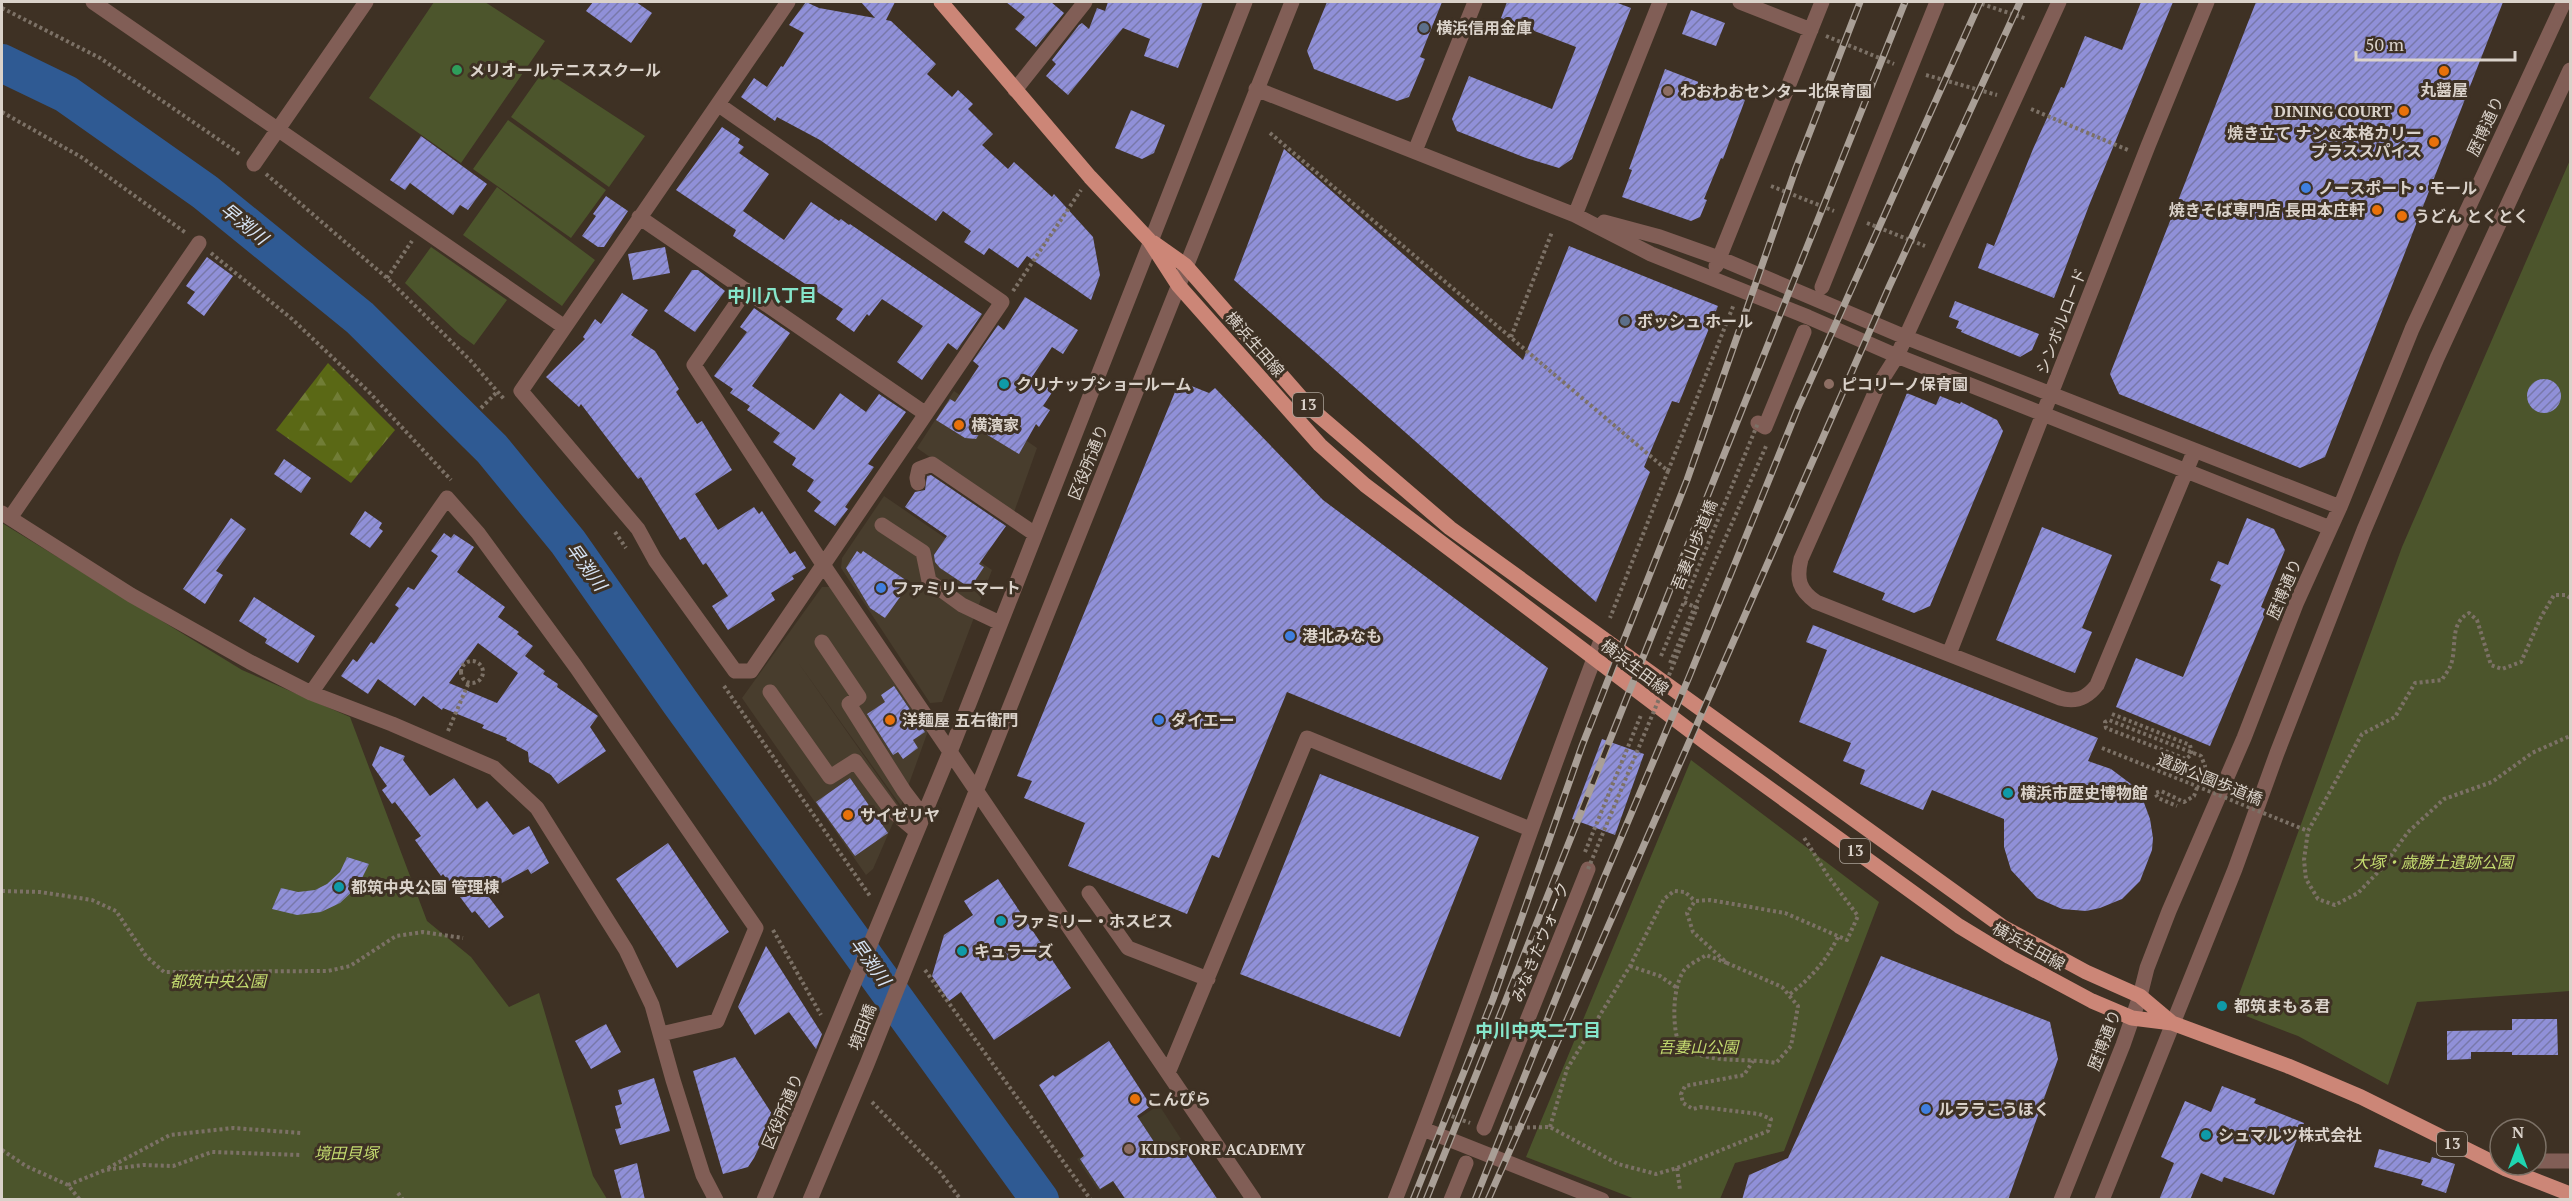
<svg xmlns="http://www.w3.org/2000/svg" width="2572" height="1201" viewBox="0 0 2572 1201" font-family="'PT Serif','Noto Sans JP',serif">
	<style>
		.commercial { fill: #483d2d }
		.education { fill: #433b2a }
		.forest { fill: url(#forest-firs) }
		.park { fill: #4c552c }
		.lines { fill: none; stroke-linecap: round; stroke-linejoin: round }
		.river { stroke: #2f5a93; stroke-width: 38 }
		.building { fill: url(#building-hatch); fill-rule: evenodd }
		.path { stroke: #7c7166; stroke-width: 4; stroke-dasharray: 3 3; stroke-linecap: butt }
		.minor { stroke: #815e56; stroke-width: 15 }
		.major { stroke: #cc8677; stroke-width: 15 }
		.rail-casing { stroke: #a99f96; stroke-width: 7 }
		.rail { stroke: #3e3124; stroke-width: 4.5; stroke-dasharray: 14; stroke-linecap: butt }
		.path-bridge { stroke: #7c7166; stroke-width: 4; stroke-dasharray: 3 3; stroke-linecap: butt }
		.service-dot { fill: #5c6f8a; stroke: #3e3124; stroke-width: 2 }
		.leisure-dot { fill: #2e9e5b; stroke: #3e3124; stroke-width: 2 }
		.food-dot { fill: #e8710a; stroke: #3e3124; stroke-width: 2 }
		.education-dot { fill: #8d6e63; stroke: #3e3124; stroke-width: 2 }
		.shop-dot { fill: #3f7fe0; stroke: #3e3124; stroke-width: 2 }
		.culture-dot { fill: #0f9aa8; stroke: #3e3124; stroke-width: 2 }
		.labels { text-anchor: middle; stroke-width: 6; stroke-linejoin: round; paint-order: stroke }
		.shield { fill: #3e3124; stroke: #aba298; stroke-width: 1.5 }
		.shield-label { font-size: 15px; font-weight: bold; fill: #dad2ca }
		.poi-label { font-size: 16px; font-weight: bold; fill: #dad2ca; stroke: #3e3124; text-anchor: start }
		.street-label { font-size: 16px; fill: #dad2ca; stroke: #3e3124 }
		.park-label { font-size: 16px; font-style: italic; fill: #c3da6f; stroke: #3e3124 }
		.water-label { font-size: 18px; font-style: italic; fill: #d8e5f6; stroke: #3e3124 }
		.neighbourhood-label { font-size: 18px; font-weight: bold; fill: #86e6cb; stroke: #3e3124 }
	</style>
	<defs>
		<pattern id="forest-firs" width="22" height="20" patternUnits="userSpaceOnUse" patternTransform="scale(1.5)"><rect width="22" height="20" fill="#5a6815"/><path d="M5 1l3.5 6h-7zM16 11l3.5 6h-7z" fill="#717d36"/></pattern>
		<pattern id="building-hatch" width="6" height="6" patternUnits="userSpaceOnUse" patternTransform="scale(1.5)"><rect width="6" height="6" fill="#9090d8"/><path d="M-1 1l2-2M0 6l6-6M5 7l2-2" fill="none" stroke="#7878aa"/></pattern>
	</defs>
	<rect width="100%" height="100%" fill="#3e3124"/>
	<path class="commercial" d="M954,391L1037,448L1013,515L917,448Z
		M884,496L992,570L942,702L930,703L841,568L842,558Z
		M822,587H831L928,731L901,806L797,661L900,807L873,869L866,875L742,698Z"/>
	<path class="education" d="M1159,1105L1181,1139L1099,1191L1077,1159Z"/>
	<path class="forest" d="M328,363L395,430L351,483L276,430Z"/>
	<path class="park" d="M434,2H485L545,41L461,163L369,98Z
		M544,70L645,136L609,187L511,117Z
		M508,120L606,190L571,238L473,169Z
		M2570,160V991L2417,1002L2388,1085L2298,1036L2233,1011L2402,547Z
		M497,187L595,260L562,306L463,235Z
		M431,247L507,300L474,345L459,334L405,283Z
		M2,523L242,670L350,717L427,921L471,957L509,1007L539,993L593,1176L607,1199H2Z
		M1691,760L1879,902L1784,1151L1735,1163L1720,1199H1635L1526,1157Z"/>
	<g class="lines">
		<path class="river" d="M2,63L66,94L205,192L360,318L492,449L568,542L680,702L1040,1200"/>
	</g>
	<path class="building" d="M593,2H636L652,13L631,43L586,11Z
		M806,2L819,8L875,18L861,2H895L886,20L891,21L936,64L927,74L952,97L958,90L973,104L968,109L993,134L982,145L1008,169L1014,162L1052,197L1054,194L1093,237L1100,275L1091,300L1027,256L1018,268L989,248L984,255L964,242L971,231L943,211L936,221L820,140L777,117L775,121L741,97L754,78L767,87L781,66L783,67L804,33L789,25Z
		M1006,2H1051L1064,13L1036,47L1015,29L1025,17Z
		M1108,2H1203L1178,68L1144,56L1150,39L1123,28L1068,95L1046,76L1056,64L1052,60L1079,25L1082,23L1089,29L1097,8L1105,11Z
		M1327,2H1442L1420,57L1425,59L1409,97L1397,101L1314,69L1307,51Z
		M1507,2H1615L1631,8L1572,159L1559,168L1526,158L1457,131L1452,119L1469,76L1552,109L1576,47L1501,18Z
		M2141,2H2173L2090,203L2054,298L1978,268L1987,243L1994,246L2033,149L2061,87L2064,88L2085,36L2122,50Z
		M2256,2H2503L2325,457L2300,468L2119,394L2110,374Z
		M1691,10L1725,23L1716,46L1682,34Z
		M1665,69L1745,100L1723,159L1721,158L1704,199L1707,200L1700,217L1691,221L1622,197L1632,170L1629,169Z
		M1131,110L1165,125L1154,153L1142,159L1115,148Z
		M722,127L740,139L738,143L744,147L739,153L769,174L743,211L784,240L811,202L839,221L841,219L849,225L850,224L982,314L957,350L948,343L922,380L897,362L923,326L882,299L869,316L867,314L854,332L836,319L843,309L733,236L736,230L676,190Z
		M421,136L487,184L468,210L460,205L453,215L410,183L405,190L390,180Z
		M1284,149L1523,360L1569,246L1718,306L1679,403L1672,401L1644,467L1650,472L1596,602L1234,280Z
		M606,196L628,211L604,247H598L582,236L596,216L593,214Z
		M665,247L670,273L633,280L628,254Z
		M207,257L233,276L204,316L187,303L195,292L186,286Z
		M692,270H698L725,291L695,332L664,311Z
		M622,293L648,310L631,335L655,351L679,389L676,392L697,424L702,421L732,470L695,494L718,530L754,507L759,514L762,511L790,554L795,551L806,568L792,576L794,579L771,593L775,600L728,630L712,606L728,596L706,563L703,565L685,537L680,540L641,477L638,479L581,404L579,407L546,377L585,339L583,337L595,319L601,324Z
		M1025,297L1078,330L1063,354L1052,347L1032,377L1053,391L1043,406L1050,410L1039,427L1036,424L1019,454L981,431L976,439L965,438L936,420L950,399L955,402L979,366L973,361L998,325L1004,330Z
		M1955,301L2039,334L2032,350L2020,357L1961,332L1962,330L1956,328L1959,321L1949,317Z
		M754,308L790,333L752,386L814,430L840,393L866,412L879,394L906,412L868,464L874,467L845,507L848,509L835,526L814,511L821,502L807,491L814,480L792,465L796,458L773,442L780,433L747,410L750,406L730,393L733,389L714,376L747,332L740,327Z
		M2527 396a17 17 0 1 1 34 0a17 17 0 1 1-34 0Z
		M1184,383L1209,393L1215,388L1323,500L1548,668L1501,780L1287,692L1219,858L1212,855L1187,914L1068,866L1085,823L1024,798L1032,781L1017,776L1175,392L1178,393Z
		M1907,393L1936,405L1940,396L1960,404L1961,402L1997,420L2003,431L1930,606L1914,613L1882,600L1885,593L1833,572Z
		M284,459L311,478L301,493L274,474Z
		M931,475L1006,526L979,564L984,567L970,588L940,568L935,562L934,555L947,536L905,507L915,492L925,490L927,476Z
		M365,511L382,523L379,528L383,531L370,548L350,534Z
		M231,518L246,529L216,571L223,575L205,604L183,589Z
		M2247,518L2274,529L2285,550L2261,607L2267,610L2210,746L2116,707L2136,658L2183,677L2221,585L2210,580L2218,561L2228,565Z
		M2042,527L2112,555L2082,628L2092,632L2075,673L1996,640Z
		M444,533L451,538L454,534L474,547L457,572L505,607L498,617L519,632L517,634L533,646L525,656L545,671L543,674L558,684L557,687L598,716L590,727L606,751L558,784L551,775L529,762L528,752L506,740L507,738L482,728L484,725L443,708L442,710L423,696L415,706L378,679L368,694L341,676L353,659L357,662L371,642L374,644L399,608L395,605L408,587L414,590L438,556L431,551ZM478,643L518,673L497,703L449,683Z
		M857,551L861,554L863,551L910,583L885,618L870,608L846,568Z
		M254,597L315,636L298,663L265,643L267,639L239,621Z
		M1813,625L2098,738L2088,761L2111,769L2131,784L2143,800L2150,819L2153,838L2152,850L2140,881L2122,899L2100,908L2086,911L2062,909L2037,898L2011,870L2004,847V819L1932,790L1923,810L1860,784L1865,770L1843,761L1851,743L1799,722L1827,650L1806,642Z
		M894,686L925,732L913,740L918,748L903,759L898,752L893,755L867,714L885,702L881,695Z
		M1602,739L1644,754L1615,835L1572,819Z
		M380,746L405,756L403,760L430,796L454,778L477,809L487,801L513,835L529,826L549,863L531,874L528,869L485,892L504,917L489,928L475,911L472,913L443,874L441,876L415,840L421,836L395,802L392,804L382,790L387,786L372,765Z
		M1320,774L1479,837L1400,1037L1240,974Z
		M850,778L888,833L855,856L816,802Z
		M668,843L729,932L677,968L616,879Z
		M347,857L369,864L358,886L340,903L321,912L297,915L272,909L281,888L298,892L315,890L327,884L340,872Z
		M998,879L1071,988L994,1040L961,992L949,1001L932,976L944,935L973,915L964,901Z
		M766,946L822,1034L816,1049L789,1012L755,1035L738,1007Z
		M1881,956L2050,1022L2058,1059L2008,1200H1742L1749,1175L1788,1158Z
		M2512,1019H2557L2558,1055H2512V1052H2471V1059L2447,1060V1031L2512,1030Z
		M606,1024L621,1052L591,1069L575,1041Z
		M1109,1041L1151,1106L1137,1116L1164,1157L1181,1145L1218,1200H1126L1113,1181L1100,1189L1080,1159L1084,1156L1039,1085L1053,1075L1055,1077Z
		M735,1057L774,1117L754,1158L748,1167L723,1174L693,1071Z
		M654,1078L670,1131L620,1145L615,1129L621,1128L615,1106L622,1104L618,1090Z
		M2222,1086L2256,1099L2254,1103L2304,1123L2274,1195L2224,1177L2222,1182L2201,1173L2190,1200H2159L2174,1163L2161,1157L2185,1101L2211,1112Z
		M2379,1149L2430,1163L2432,1157L2455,1164L2446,1193L2421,1185L2423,1180L2374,1167Z
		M637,1163L645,1200H622L614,1170Z"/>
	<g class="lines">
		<path class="path" d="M1976,2L2027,19
			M2,8L100,58L241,155
			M1826,36L1894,64
			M1926,75L1997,95
			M2031,109L2128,150
			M2,112L81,157L186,233
			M1270,133L1668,471L1610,618
			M266,174L387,278L470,360L504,399
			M1771,186L1834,211
			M1867,223L1925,246
			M211,253L292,319L368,391L451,480
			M387,278L412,241
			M1013,291L1081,190
			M1511,337L1552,232
			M481,408L497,392
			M1668,471L1734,304
			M615,532L626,548
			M2570,598L2566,595H2554L2541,617L2521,662L2502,669L2491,665L2477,620L2469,613C2448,624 2458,649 2450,667C2448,671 2444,676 2442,680L2415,683L2395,717L2362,734L2308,831L2304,860L2306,879L2318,899L2335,905L2358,893L2382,868L2408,832L2444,799L2492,782L2532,753L2570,736
			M1661,656L1684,602
			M461 672a11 11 0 1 1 22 0a11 11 0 1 1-22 0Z
			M1670,663L1767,444
			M724,686L870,896
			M2112,714L2190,745L2192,754L2186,759L2106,728L2105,722L2109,720L2201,756L2205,766L2194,796L2184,802L2161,791L2155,793L2158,798L2177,806
			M448,731L469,682
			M1585,852L1641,715
			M2,891L40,892L92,900L116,911L146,956L164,972L328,971L350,966L396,936L423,932L463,938
			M773,930L821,1015
			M1727,963L1706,955C1699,960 1687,965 1683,972C1672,989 1672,1029 1680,1047C1714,1065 1740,1057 1776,1063L1791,1046L1798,1006L1782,987L1727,963L1693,932L1687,913L1695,901L1710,900L1785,913L1847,940L1858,916L1828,876L1803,836
			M1630,966L1660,976L1677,988
			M925,970L1091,1200
			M1790,994C1811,978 1826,961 1838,937
			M872,1102L940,1172L961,1200
			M1446,1114L1470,1123
			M1550,1127L1567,1069L1630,966L1664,899L1674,891L1685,892L1695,901
			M1503,1128L1550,1127L1618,1164L1656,1174L1677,1168L1768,1131L1771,1119L1759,1114L1701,1107L1693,1109L1683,1103L1681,1094L1685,1086L1744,1075L1753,1061
			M2,1150L26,1166L68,1185L80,1200
			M108,1168L170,1135L233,1128L301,1133
			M1677,1168L1680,1190
			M68,1185L105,1170L143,1165L173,1166L212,1152L300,1155
			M398,1193L403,1200"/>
		<path class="minor" d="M93,2L563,326
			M1740,2L1811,30
			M2059,2L1897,356L1878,386L1801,559C1796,579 1799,590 1816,602L2060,698C2076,703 2087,698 2097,685L2194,452
			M1256,89L1575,215L1651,254L1808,317L1897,356L2330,528
			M1015,90L1085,2
			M719,105L1002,302L751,671H735L655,560L638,529L521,391L788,2
			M1415,151L1475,2
			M254,164L366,2
			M1575,215L1660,2
			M639,217L926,414
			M1604,222L1660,237L1719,258L1905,337L2340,507
			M1716,266L1822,2
			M1822,287L1937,2
			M746,290L694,365L822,563L1254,1200
			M1758,423L1765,427L1804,332
			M918,483L917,478L919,469L932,464L1035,534
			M2,513L131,595L250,662L311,693L392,724L494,768L537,808L626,950L652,1005L673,1080L703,1175L716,1200
			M10,518L199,243
			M882,525L923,552L929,581L962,605L1000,623
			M822,642L859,697L849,704L904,791L923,816
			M1949,654L2148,146L2207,2
			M770,692L830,777L855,761L891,810L916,831
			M311,693L447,498L478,533L576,667L756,928L717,1021L661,1034
			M1089,893L1128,948L1208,979
			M1168,1073L1307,738L1530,829
			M1484,1128L1588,869
			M1423,1129L1602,1200
			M2536,1161H2570
			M764,1200L950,752L1245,2
			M810,1200L867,1064L1292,2
			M1395,1200C1469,1014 1530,824 1602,638
			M1451,1200L1466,1163
			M2061,1200L2123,1045L2140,996L2147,968L2169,911L2244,738L2296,604L2340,507L2412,329L2564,2
			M2102,1200L2235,869L2277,753L2364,530L2437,358L2570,70"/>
		<path class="major" d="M941,2L1090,177L1149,240L1178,285L1320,445L1365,485L1705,742L1959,926L2010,957L2092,1001L2132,1018L2172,1023L2288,1066L2361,1097L2506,1169L2570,1194
			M1154,243L1185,265L1310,408L1450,528L2003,927L2086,972L2140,996L2172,1023"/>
		<defs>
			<path id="rail" d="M1413,1200L1493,999L1582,746L1687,480L1796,168L1860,2
				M1426,1200L1905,2
				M1475,1200L1604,878L1689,677L1798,408L1980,2
				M1488,1200L1889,287L2020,2"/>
		</defs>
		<use href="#rail" class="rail-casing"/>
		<use href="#rail" class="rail"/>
		<path class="path-bridge" d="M2102,748L2308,831
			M1588,869L1697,608L1684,602L1758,423"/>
	</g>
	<g class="service-dot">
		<circle cx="1424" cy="28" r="6"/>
		<circle cx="1625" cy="321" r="6"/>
	</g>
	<circle class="leisure-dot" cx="457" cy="70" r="6"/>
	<g class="food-dot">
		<circle cx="2444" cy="71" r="6"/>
		<circle cx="2404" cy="111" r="6"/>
		<circle cx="2434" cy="142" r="6"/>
		<circle cx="2377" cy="210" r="6"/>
		<circle cx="2402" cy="216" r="6"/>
		<circle cx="959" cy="425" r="6"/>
		<circle cx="890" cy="720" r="6"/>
		<circle cx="848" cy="815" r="6"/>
		<circle cx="1135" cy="1099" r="6"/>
	</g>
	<g class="education-dot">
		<circle cx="1668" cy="91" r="6"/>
		<circle cx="1829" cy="384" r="6"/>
		<circle cx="1129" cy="1149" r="6"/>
	</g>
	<g class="shop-dot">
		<circle cx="2306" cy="188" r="6"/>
		<circle cx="881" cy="588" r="6"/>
		<circle cx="1290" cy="636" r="6"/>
		<circle cx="1159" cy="720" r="6"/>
		<circle cx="1926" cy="1109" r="6"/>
	</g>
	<g class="culture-dot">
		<circle cx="1004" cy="384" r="6"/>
		<circle cx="2008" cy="793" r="6"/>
		<circle cx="339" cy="887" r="6"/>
		<circle cx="1001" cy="921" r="6"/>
		<circle cx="962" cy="951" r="6"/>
		<circle cx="2222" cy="1006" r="6"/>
		<circle cx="2206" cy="1135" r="6"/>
	</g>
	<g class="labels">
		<g class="shield">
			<rect x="1293" y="393" width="30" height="24" rx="4.5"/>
			<rect x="1840" y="839" width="30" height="24" rx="4.5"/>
			<rect x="2437" y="1132" width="30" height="24" rx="4.5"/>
		</g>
		<g class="shield-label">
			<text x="1308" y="410">13</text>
			<text x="1855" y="856">13</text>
			<text x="2452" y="1149">13</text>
		</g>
		<g class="poi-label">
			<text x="1436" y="34">横浜信用金庫</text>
			<text x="469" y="76">メリオールテニススクール</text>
			<text x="2444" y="96" text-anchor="middle">丸醤屋</text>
			<text x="1680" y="97">わおわおセンター北保育園</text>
			<text x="2392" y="117" text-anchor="end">DINING COURT</text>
			<text x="2422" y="139" text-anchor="end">焼き立て ナン&amp;本格カリー<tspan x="2422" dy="18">プラススパイス</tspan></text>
			<text x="2318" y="194">ノースポート・モール</text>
			<text x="2365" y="216" text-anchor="end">焼きそば専門店 長田本庄軒</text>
			<text x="2414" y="222">うどん とくとく</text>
			<text x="1637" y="327">ボッシュ ホール</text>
			<text x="1016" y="390">クリナップショールーム</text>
			<text x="1841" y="390">ピコリーノ保育園</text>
			<text x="971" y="431">横濱家</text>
			<text x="893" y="594">ファミリーマート</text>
			<text x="1302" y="642">港北みなも</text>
			<text x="902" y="726">洋麺屋 五右衛門</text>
			<text x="1171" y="726">ダイエー</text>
			<text x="2020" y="799">横浜市歴史博物館</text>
			<text x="860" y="821">サイゼリヤ</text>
			<text x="351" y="893">都筑中央公園 管理棟</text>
			<text x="1013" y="927">ファミリー・ホスピス</text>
			<text x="974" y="957">キュラーズ</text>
			<text x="2234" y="1012">都筑まもる君</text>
			<text x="1147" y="1105">こんぴら</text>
			<text x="1938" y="1115">ルララこうほく</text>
			<text x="2218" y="1141">シュマルツ株式会社</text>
			<text x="1141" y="1155">KIDSFORE ACADEMY</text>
		</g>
		<g class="street-label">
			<text transform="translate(2485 126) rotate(-65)" y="6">歴博通り</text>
			<text transform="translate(2061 321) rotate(-69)" y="6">シンボルロード</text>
			<text transform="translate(1255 344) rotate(49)" y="6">横浜生田線</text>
			<text transform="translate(1088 462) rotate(-68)" y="6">区役所通り</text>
			<text transform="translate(1694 545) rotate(-68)" y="6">吾妻山歩道橋</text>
			<text transform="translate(2284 589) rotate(-67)" y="6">歴博通り</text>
			<text transform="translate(1635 667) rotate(37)" y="6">横浜生田線</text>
			<text transform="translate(2210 779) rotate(22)" y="6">遺跡公園歩道橋</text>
			<text transform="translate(1540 942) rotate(-68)" y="6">みなきたウォーク</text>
			<text transform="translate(2029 946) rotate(29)" y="6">横浜生田線</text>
			<text transform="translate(862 1027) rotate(-69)" y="6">境田橋</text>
			<text transform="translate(2104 1040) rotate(-69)" y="6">歴博通り</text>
			<text transform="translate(782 1111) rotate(-67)" y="6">区役所通り</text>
		</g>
		<g class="park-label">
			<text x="2433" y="868">大塚・歳勝土遺跡公園</text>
			<text x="218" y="987">都筑中央公園</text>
			<text x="1698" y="1053">吾妻山公園</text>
			<text x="346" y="1159">境田貝塚</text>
		</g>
		<g class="water-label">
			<text transform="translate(244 224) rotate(39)" y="6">早渕川</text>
			<text transform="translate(586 567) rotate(54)" y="6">早渕川</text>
			<text transform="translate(870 962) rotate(54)" y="6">早渕川</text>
		</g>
		<g class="neighbourhood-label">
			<text x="772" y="302">中川八丁目</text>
			<text x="1538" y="1037">中川中央二丁目</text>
		</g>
	</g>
	<rect width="2572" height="1201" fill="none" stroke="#dad2ca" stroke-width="6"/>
	<g transform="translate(2518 1147)"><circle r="28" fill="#3e3124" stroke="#7c7166" stroke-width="1.5"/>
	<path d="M0-4.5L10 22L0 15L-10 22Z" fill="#1fd5b0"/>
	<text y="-9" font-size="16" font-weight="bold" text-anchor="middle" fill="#dad2ca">N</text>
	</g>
	<path d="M2356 51v9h159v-9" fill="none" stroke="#dad2ca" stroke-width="3"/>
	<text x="2365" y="51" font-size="18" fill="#dad2ca" stroke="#3e3124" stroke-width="4.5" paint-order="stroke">50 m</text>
</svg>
